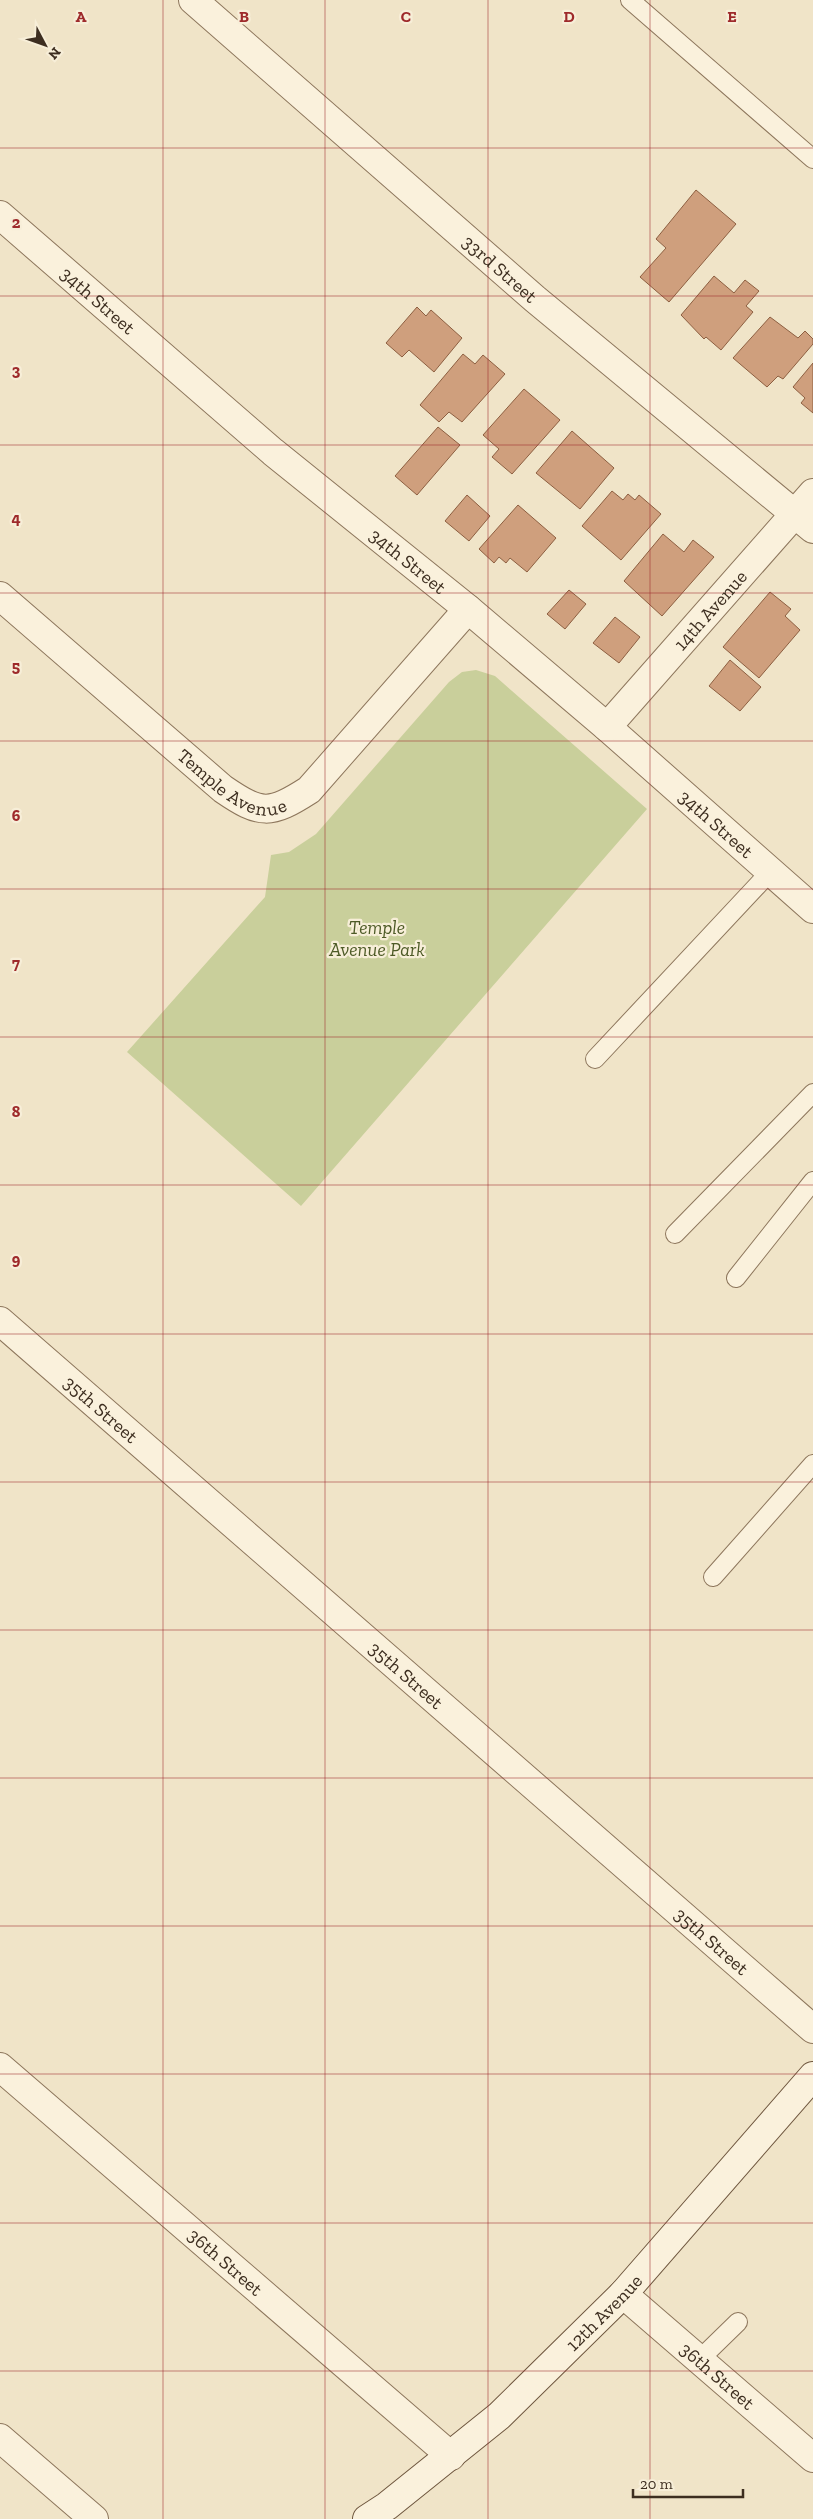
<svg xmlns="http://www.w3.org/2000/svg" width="813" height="2519" viewBox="0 0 813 2519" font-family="'Zilla Slab',serif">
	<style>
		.green { fill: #c9cf9b }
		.building { fill: #cf9f7d; stroke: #8d5f41 }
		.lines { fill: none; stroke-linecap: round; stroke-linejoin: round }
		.lane-casing { stroke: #8d765c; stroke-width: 20 }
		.street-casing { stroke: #8d765c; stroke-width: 30 }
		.secondary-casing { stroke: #6f573f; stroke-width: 30 }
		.lane { stroke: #faf1dc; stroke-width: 18 }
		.street { stroke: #faf1dc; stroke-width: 28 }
		.secondary { stroke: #faf1dc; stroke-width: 28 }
		.grid { fill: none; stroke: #9e2a2b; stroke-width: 1; stroke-opacity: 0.55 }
		.labels { text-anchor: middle; stroke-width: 4.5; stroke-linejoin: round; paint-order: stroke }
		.street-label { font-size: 19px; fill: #3d2e20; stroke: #f7eed8 }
		.park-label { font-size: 19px; font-style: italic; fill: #4d5a26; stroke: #f7eed8 }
		.grid-label { font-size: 16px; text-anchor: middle; font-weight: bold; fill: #9e2a2b; stroke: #f7eed8; stroke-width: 4.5; stroke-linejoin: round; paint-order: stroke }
	</style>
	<rect width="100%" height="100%" fill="#f0e4c8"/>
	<path class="green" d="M476,670L495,676L647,809L301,1206L127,1052L265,897L271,855L289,852L316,834L449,682L462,672Z"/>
	<path class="building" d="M696,190L736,224L669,302L640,277L666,248L656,239Z
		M714,276L734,293L745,280L759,291L746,306L753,312L721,350L706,337L704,339L681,315Z
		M417,307L426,316L431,310L462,338L434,372L409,350L402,357L386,343Z
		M770,317L798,338L805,331L813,339V344L783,379L778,376L767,387L733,358Z
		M463,354L475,364L483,355L505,374L462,422L449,412L439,422L420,405Z
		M813,363V413L801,403L805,398L793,387Z
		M524,389L560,420L512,474L492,457L499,449L483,435Z
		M438,427L460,445L417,495L395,476Z
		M572,431L614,468L580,509L536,473Z
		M612,491L623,500L628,494L635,500L639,495L661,514L621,560L582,526Z
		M467,495L490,516L469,541L445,521Z
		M518,505L556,538L527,572L510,558L506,563L499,557L494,563L479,549Z
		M663,534L684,552L693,540L714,557L662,616L624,581Z
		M569,590L586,604L565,629L547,614Z
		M770,592L791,609L785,616L800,630L759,678L723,647Z
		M615,617L640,637L619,663L593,643Z
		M730,660L761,687L740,711L709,686Z"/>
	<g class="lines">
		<defs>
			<path id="lane" d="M630,0L813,159
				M595,1059L770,872
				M675,1234L813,1093
				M736,1278L813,1181
				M713,1577L813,1464
				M699,2360L738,2322"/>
			<g id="street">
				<path id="s1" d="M193,0L535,299L813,529"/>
				<path id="s2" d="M0,215L273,452L468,609L607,727L813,909"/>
				<path id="s3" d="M0,596L223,789C261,815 270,815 309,790L468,609"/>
				<path id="s4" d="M607,727L813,493"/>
				<path id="s5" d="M0,1321L813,2029"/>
				<path id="s6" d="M0,2067L451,2456"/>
				<path id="s7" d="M623,2294L813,2458"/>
				<path d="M0,2438L94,2519"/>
			</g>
			<g id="secondary">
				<path id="s8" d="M367,2519L387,2506L499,2416L623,2294L813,2076"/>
			</g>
		</defs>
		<use href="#lane" class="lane-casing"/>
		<use href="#street" class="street-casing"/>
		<use href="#secondary" class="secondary-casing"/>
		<use href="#lane" class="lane"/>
		<use href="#street" class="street"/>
		<use href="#secondary" class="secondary"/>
	</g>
	<path class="grid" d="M163,0V2519M325,0V2519M488,0V2519M650,0V2519M0,148H813M0,296H813M0,445H813M0,593H813M0,741H813M0,889H813M0,1037H813M0,1185H813M0,1334H813M0,1482H813M0,1630H813M0,1778H813M0,1926H813M0,2074H813M0,2223H813M0,2371H813"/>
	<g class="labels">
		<g class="street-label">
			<text dy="7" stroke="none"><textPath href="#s1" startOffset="408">33rd Street</textPath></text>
			<text dy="7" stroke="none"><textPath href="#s2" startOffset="130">34th Street</textPath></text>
			<text dy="7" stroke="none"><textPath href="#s2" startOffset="535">34th Street</textPath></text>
			<text dy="7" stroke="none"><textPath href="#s4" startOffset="156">14th Avenue</textPath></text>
			<text dy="7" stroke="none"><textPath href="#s3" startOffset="301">Temple Avenue</textPath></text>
			<text dy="7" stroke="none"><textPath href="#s2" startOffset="940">34th Street</textPath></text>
			<text dy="7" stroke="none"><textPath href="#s5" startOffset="134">35th Street</textPath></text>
			<text dy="7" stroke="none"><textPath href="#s5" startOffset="539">35th Street</textPath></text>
			<text dy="7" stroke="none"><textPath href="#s5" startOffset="944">35th Street</textPath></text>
			<text dy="7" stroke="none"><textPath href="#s6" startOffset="298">36th Street</textPath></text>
			<text dy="7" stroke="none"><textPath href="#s8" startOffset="315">12th Avenue</textPath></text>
			<text dy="7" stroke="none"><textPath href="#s7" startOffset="125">36th Street</textPath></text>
		</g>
		<g class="park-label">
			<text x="377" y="934">Temple<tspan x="377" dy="22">Avenue Park</tspan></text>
		</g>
	</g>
	<g class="grid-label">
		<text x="81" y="22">A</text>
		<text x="244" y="22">B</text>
		<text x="406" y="22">C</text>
		<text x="569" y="22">D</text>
		<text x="732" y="22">E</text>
		<text x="16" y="228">2</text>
		<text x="16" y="376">3</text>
		<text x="16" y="524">4</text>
		<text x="16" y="672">5</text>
		<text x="16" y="821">6</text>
		<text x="16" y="969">7</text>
		<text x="16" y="1117">8</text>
		<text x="16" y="1265">9</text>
	</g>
	<g transform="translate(45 45) rotate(131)" stroke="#f7eed8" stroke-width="4" paint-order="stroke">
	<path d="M0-4L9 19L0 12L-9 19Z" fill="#3d2e20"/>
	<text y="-8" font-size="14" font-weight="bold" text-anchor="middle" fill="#3d2e20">N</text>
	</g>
	<path d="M633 2489v8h110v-8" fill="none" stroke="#3d2e20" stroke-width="2.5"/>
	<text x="640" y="2489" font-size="15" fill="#3d2e20" stroke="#f7eed8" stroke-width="4" paint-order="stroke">20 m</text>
</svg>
